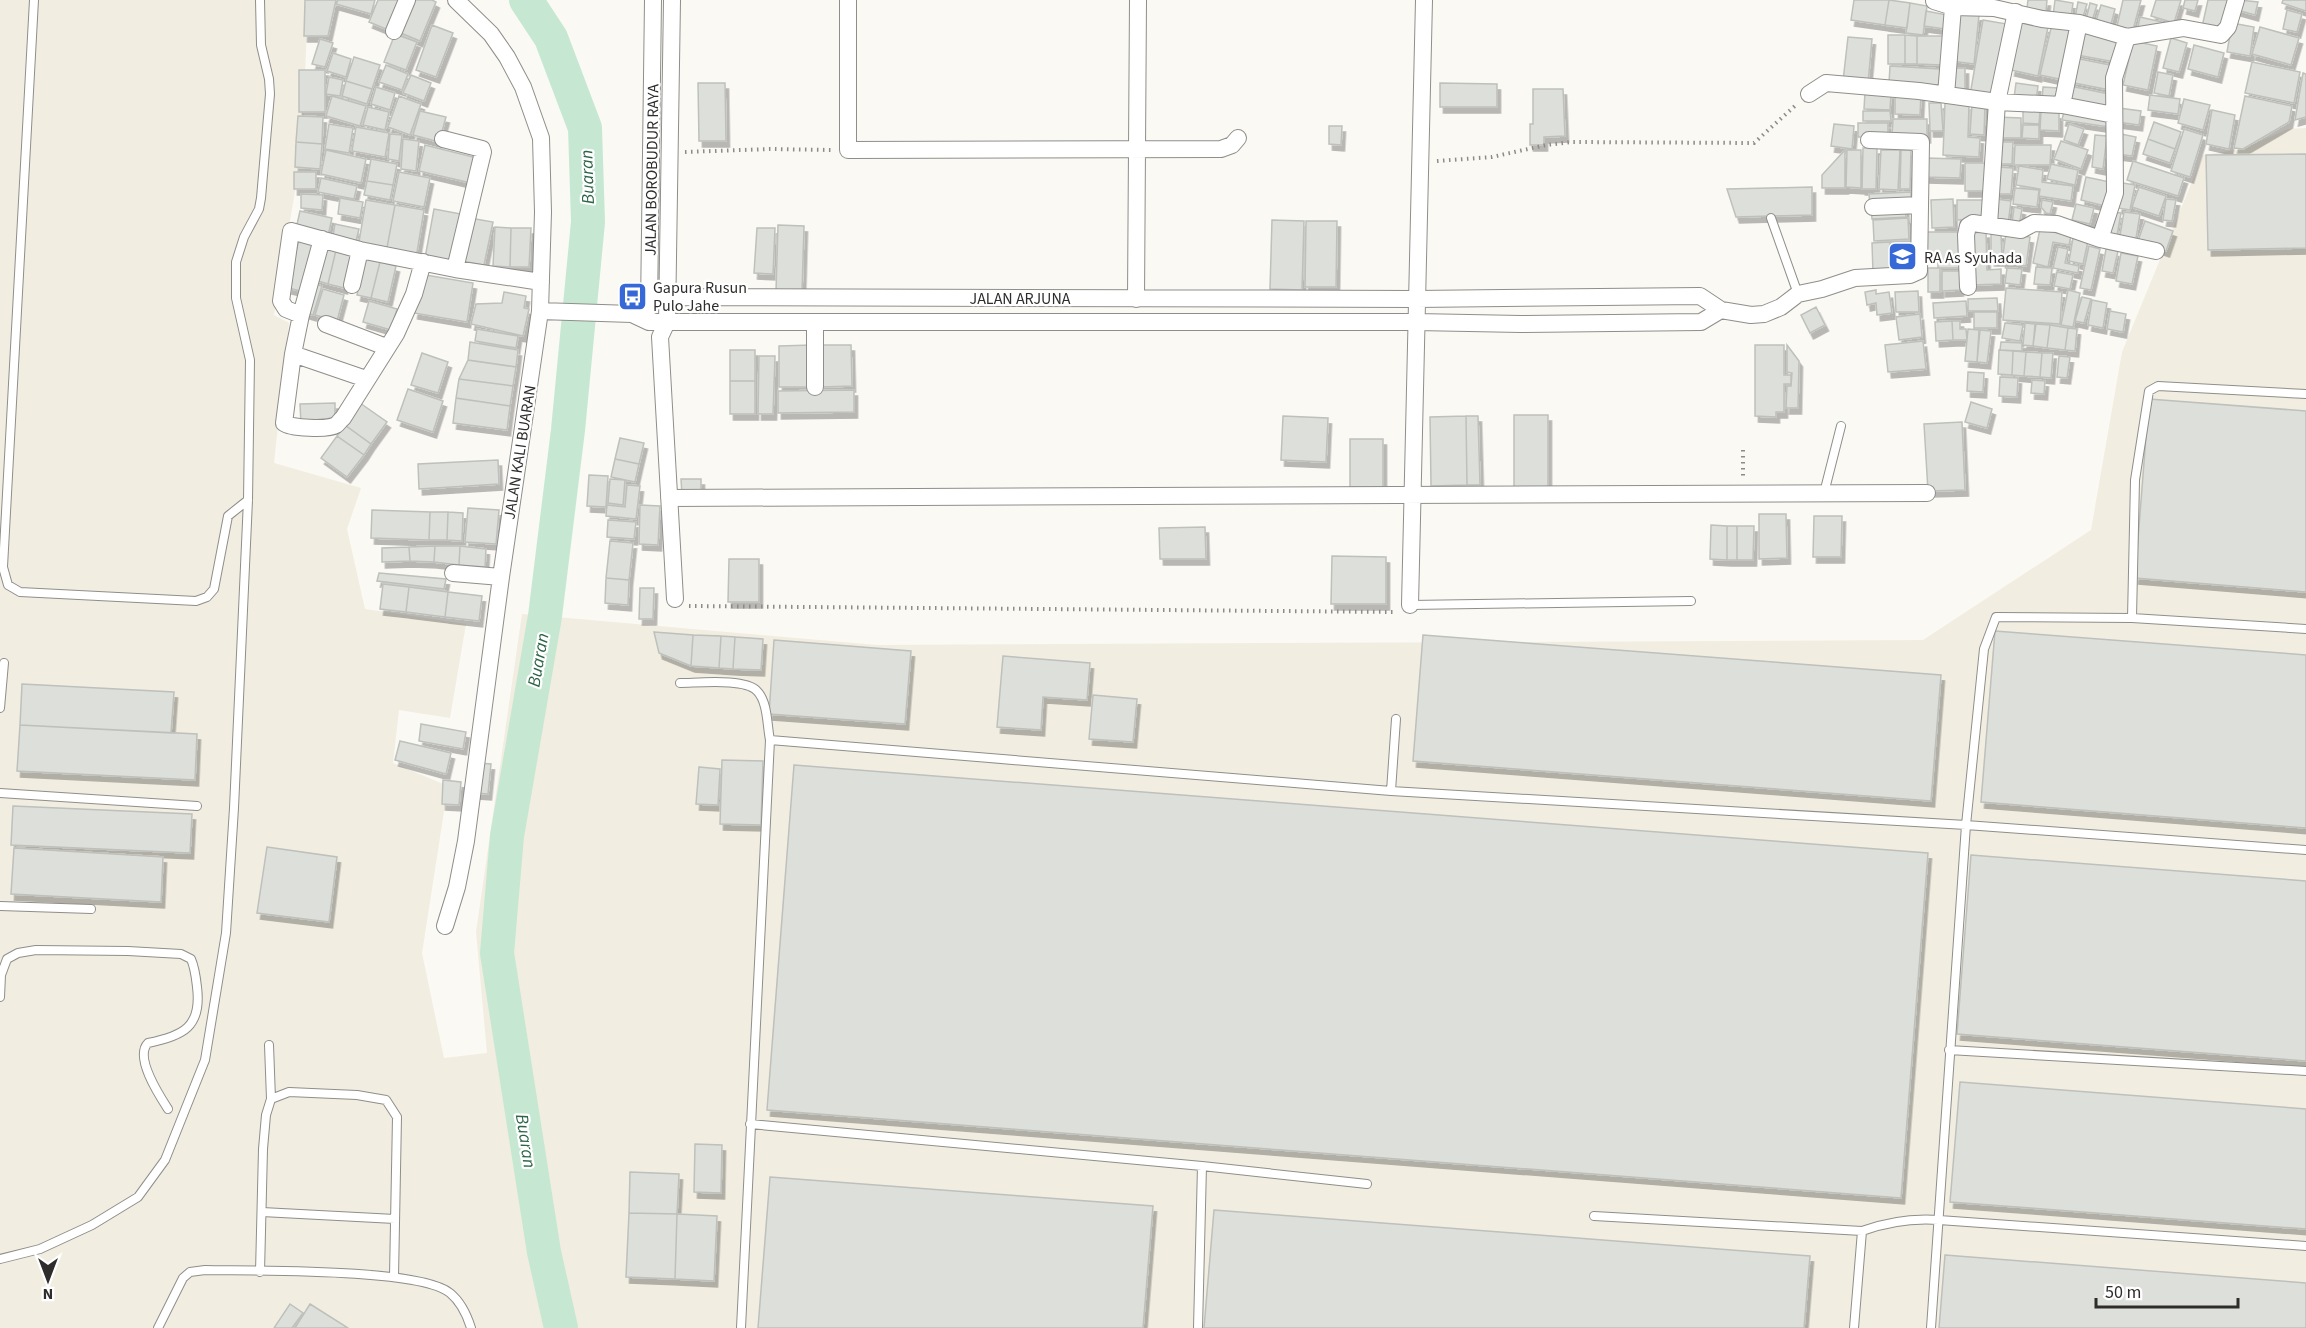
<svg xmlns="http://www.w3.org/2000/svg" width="2306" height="1328" viewBox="0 0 2306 1328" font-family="'Source Sans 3',sans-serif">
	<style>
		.built { fill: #f1ede1 }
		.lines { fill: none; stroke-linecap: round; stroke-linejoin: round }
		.river { stroke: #c6e8d3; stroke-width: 34 }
		.building { fill: #dddfdb; stroke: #bec0bc; stroke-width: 1.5; filter: url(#shadow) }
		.lane-casing { stroke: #8f8e8a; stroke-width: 10 }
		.street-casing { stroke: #8f8e8a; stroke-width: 18 }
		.path { stroke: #8c8b87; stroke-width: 4; stroke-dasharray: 1.5 4.5; stroke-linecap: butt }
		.lane { stroke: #fff; stroke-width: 8 }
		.street { stroke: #fff; stroke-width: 16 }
		.labels { text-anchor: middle; stroke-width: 4.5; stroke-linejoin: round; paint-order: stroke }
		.street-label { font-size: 16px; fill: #2e2d2b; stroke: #fff }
		.poi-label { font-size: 16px; fill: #2e2d2b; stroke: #fff; text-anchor: start }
		.water-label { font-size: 18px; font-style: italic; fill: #2c6447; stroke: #fff }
	</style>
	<defs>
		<filter id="shadow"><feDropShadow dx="3.5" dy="6" stdDeviation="0" flood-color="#0004"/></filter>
	</defs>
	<rect width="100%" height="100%" fill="#fbf9f4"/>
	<path class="built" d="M0,0H308L302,150L274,315L289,323L274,463L361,488L347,529L365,609L466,624L450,718L399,710L393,763L448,786L422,953L444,1058L487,1053L476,932L522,614L877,645L1923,640L2091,530L2122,352L2203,155L2242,149L2288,129L2306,128V1328H0Z"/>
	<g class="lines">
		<path class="river" d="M526,0L551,38L585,128L588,222L568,430L545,616L507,836L497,953L544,1252L561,1328"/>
	</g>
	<path class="building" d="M305,0H336L328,36H304Z
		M338,0H375L371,14L336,4Z
		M378,0H403L391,31L369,22Z
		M409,0H432L436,2L420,41L396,31Z
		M1854,0H1889L1885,25L1851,20Z
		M1889,0L1910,3L1907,28L1885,25Z
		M2028,0H2047L2046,11L2027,8Z
		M2055,0L2073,3L2071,18L2053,16Z
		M2123,0H2141L2133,30L2117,26Z
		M2156,0H2181L2174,23L2151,16Z
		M2185,0H2198L2195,11L2183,8Z
		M2208,0H2229L2223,31L2202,27Z
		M2239,0L2258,2L2255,15L2237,10Z
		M2283,0H2306V11L2282,3Z
		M2078,2L2087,4L2082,20L2075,18Z
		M1910,3L1927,6L1923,35L1906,33Z
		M2090,3L2097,5L2092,21L2086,20Z
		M2101,5L2115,9L2110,28L2095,24Z
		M2287,10L2302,14L2297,32L2283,29Z
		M1926,11L1947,15L1945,29L1924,26Z
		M1956,13L1979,15L1974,64L1951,61Z
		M2140,17L2162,22L2160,31L2138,27Z
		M1983,20L2007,24L1995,99L1970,95Z
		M2020,22L2048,27L2038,76L2011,70Z
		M2232,23L2254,27L2250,56L2227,52Z
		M2052,24L2075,29L2064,80L2040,75Z
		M432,25L453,33L436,77L416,70Z
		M2260,27L2299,38L2291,65L2252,54Z
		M2081,32L2119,39L2115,62L2077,55Z
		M395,34L417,42L406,70L384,62Z
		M1888,35H1905V64H1888Z
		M1905,35L1917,36V64H1905Z
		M1917,36H1943L1942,65L1917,64Z
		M1848,37L1872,39L1868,83L1843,81Z
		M2171,38L2187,43L2179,72L2163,68Z
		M320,39L333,43L325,67L312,64Z
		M2133,41L2157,46L2148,90L2123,85Z
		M2194,45L2224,53L2218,77L2188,69Z
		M333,53L351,59L346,77L327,71Z
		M354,57L380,65L372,89L346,81Z
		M2075,58L2115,66L2110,90L2069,82Z
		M2252,62L2300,72L2294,103L2245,93Z
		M386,65L408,74L402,90L379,82Z
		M1890,66L1940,69V85L1889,83Z
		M1955,68H1965V92H1954Z
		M299,70H325V112H299Z
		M2158,72L2173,75L2169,96L2154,93Z
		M2303,73L2306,74V117L2295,120Z
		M411,75L431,83L424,101L403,93Z
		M329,77L343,80L340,96L326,94Z
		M346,81L372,89L367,104L342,96Z
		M698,83H725L726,141H699Z
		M1440,83L1497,84V107H1440Z
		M2016,83L2038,86L2036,101L2014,98Z
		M2070,86L2109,94L2110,110L2067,102Z
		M376,87L395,93L390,110L371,104Z
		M2043,87L2058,88L2057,102L2042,100Z
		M1533,89H1563L1565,136L1544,137V145H1530V124H1533Z
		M1865,92L1891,93L1890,110L1864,109Z
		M1895,94H1921L1920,115L1895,114Z
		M2150,95L2180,99L2178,114L2148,110Z
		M332,96L366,106L360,126L326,116Z
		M399,96L421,104L410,135L388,127Z
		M2245,96L2292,106L2289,122L2243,149L2234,148Z
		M2184,99L2210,105L2203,130L2178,123Z
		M1929,103H1941L1943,131H1930Z
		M1945,103L1969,104L1968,137L1980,138L1979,157L1943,155Z
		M1972,104H1985L1984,135L1970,134Z
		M368,107L389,112L385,130L363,125Z
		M2119,108L2141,111L2139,125L2117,122Z
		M2023,110L2040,111L2039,124L2023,123Z
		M2212,110L2235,115L2229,149L2206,144Z
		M420,111L446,117L439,142L413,135Z
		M1863,111H1890L1891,121H1863Z
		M2064,111L2110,118L2109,127L2062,120Z
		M2041,112L2059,113V131L2040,130Z
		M298,116L323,117L322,144L296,142Z
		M1997,117L2021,118V138H1997Z
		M1893,119H1927V137L1892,136Z
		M2154,122L2181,132L2175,149L2148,139Z
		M1858,123H1888V137H1858Z
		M329,124L353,128L349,153L325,149Z
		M1834,124L1854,126L1852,149L1831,146Z
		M2069,124L2084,129L2078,145L2064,140Z
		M2023,125H2039V139L2022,138Z
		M1329,126H1342L1341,145L1329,144Z
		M356,127L389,133L385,157L352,151Z
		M2184,129L2203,135L2190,177L2171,171Z
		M390,134L402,135L399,161L388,159Z
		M2121,134L2136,137L2132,156L2117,154Z
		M2095,135L2107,136L2103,169L2092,167Z
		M403,139L419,141L416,171L401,169Z
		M2148,139L2175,149L2170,163L2143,154Z
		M2061,141L2088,150L2081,169L2054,159Z
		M296,142L322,144L320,169L295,167Z
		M1997,142H2013L2012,164H1997Z
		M425,145L477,158L471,183L419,171Z
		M2015,145H2051L2050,165H2014Z
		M1863,148H1877L1876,189H1862Z
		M326,150L366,159L361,183L321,174Z
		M1845,150V188H1822V175Z
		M1847,150H1861V188L1846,187Z
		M1881,150H1900L1898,190L1879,189Z
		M1901,150H1911L1910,189H1900Z
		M2306,154V248L2208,250L2206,155Z
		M1925,158L1961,159L1960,178L1925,177Z
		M371,159L397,164L393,185L367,181Z
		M2133,161L2184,178L2178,196L2127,180Z
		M1965,163H1985V191H1965Z
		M2051,164L2078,170L2075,185L2047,179Z
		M2019,166L2043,170L2042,182L2073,186L2071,201L2039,196L2040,189L2016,185Z
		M1997,167L2013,168L2011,194H1996Z
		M294,172H316V189H294Z
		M399,172L430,178L424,207L393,201Z
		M2086,177L2110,182L2105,206L2081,200Z
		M321,178L357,186L354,199L318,192Z
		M367,181L393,185L390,200L364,195Z
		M2123,183L2135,185L2130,210L2118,208Z
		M1812,187V215L1736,217L1727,189Z
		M2139,187L2166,196L2159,216L2132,207Z
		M2015,188L2039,190L2037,207L2013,204Z
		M1911,192V203L1870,206L1869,194Z
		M301,194L323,195L322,210L301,208Z
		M340,198L363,202L360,218L338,214Z
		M1953,199L1954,227L1932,228L1931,200Z
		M1996,199L2011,201L2008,224L1993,222Z
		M2166,199L2176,200L2172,221L2163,220Z
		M366,200L395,205L386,253L358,248Z
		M1957,200H1986V219L1957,220Z
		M2042,200L2053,202L2050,214L2046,213L2041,207Z
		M2076,204L2094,208L2090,224L2072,220Z
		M395,205L424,210L416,258L386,253Z
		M1905,206L1906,217L1872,219L1871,208Z
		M2014,207L2022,209L2019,226L2012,224Z
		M434,209L461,214L452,263L425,258Z
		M300,211L332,218L328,236L296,229Z
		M2112,212L2121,213L2116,241L2107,239Z
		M2124,212L2140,214L2135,244L2119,241Z
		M470,218L493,222L484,265L462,261Z
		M1908,218L1909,239L1874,241L1873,220Z
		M1272,220L1304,221L1302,290L1270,289Z
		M1306,221H1337L1336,287H1305Z
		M2145,221L2173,231L2166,251L2138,241Z
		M335,224L359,229L356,241L333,236Z
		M778,225L804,226L802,292L776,291Z
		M495,227L511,228L510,267L493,266Z
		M511,228H531L529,267H510Z
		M757,228H775L773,274L754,273Z
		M2040,229L2071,236L2069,245L2053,242L2048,267L2033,263Z
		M1926,232H1959L1960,268H1938V254H1926Z
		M1986,232L1987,270L2001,269V284L1971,285L1969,233Z
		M1991,233H2001L2002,260H1991Z
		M2006,233L2030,237L2026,266L2002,262Z
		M2073,238L2088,241L2083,264L2069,261Z
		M299,239L317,243L305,292L288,288Z
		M1914,241L1915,271L1892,272L1890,242Z
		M1890,242L1892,272L1873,273L1872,243Z
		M325,243L337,246L328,284L315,280Z
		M337,246L354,250L344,288L328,284Z
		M2089,246L2100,249L2091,290L2080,288Z
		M2058,247L2068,249L2065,263L2079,266L2078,273L2053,268Z
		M2106,249L2118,251L2113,273L2102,271Z
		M2121,253L2138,256L2132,284L2116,281Z
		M365,259L380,262L371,298L357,295Z
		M380,262L396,266L388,302L371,298Z
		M2036,267L2052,268L2050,285L2034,284Z
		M1928,268H1940V292H1928Z
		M2007,268L2022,269L2020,285L2005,283Z
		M1942,271H1960V290L1942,291Z
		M2057,272L2073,275L2070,289L2054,286Z
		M420,274L473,283L467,322L414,313Z
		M311,283L322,286L313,315L303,312Z
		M2006,288L2062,292L2060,324L2003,320Z
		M323,289L344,295L337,321L315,315Z
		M1876,290V294L1889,292L1892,313L1877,315L1876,303L1867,305L1865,292Z
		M2068,290L2080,293L2073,327L2061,325Z
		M1918,291L1919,312H1896L1895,292Z
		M504,292L526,296L524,308L529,309L523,336L471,324L476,304L502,303Z
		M2082,297L2091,299L2084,323L2075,321Z
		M1997,298L1998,311H1968V299Z
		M2092,300L2107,303L2103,328L2088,325Z
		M369,301L397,309L391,330L363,322Z
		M1966,301L1967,316L1934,318L1933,303Z
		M1816,307L1825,325L1810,333L1801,315Z
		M2110,311L2126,314L2123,332L2107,329Z
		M1974,312H1997V328H1974Z
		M1920,314L1922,337L1899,340L1896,317Z
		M1952,321H1960V329H1966L1967,340H1953Z
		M1952,321L1953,340L1936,341L1935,322Z
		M2005,323L2023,325L2020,341L2002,338Z
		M2025,323L2035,324L2033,346L2023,345Z
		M2036,324L2050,325L2047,348L2033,346Z
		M2050,325L2068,328L2065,350L2047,348Z
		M2068,328L2077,329L2075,351L2065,350Z
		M477,329L518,336L516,348L475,341Z
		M1968,329L1979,330L1977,362L1965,361Z
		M1980,330L1991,331L1987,363L1977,362Z
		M1923,341L1926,369L1888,372L1885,345Z
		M470,342L518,350L516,367L468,360Z
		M2001,342L2022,343V351L2000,350Z
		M812,345V387H779V346Z
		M819,345H851L852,386L821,387Z
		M1755,345H1784V375H1791V384H1784V412H1776V417L1755,416Z
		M1787,345L1799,361L1798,408H1786L1787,386H1791L1792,373L1787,372Z
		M730,350H755V381H730Z
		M1999,350L2013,351L2012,375L1998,374Z
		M2013,351L2026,352L2024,376L2012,375Z
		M2026,352L2042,353L2040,377L2024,376Z
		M422,353L448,362L438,393L411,385Z
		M2042,353H2053L2051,378L2040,377Z
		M759,356H775L773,414H758Z
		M2059,356L2070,357L2067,378L2057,377Z
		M468,360L516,367L513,386L459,379Z
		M1968,372L1984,373L1983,392L1967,391Z
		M2000,377L2018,378L2017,397L1999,396Z
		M459,379L513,386L510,406L456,398Z
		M2032,380L2045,381L2044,394L2031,393Z
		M730,381H755V414H730Z
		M408,389L443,401L433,432L397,420Z
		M854,390V412L778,413V391Z
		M456,398L510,406L507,430L453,423Z
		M2149,399L2306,411V592L2135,578Z
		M1971,402L1992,409L1987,428L1965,422Z
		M335,403V422L301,424L300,404Z
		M360,403L387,422L371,444L345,425Z
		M1514,415H1548V489H1514Z
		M1283,416L1328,418L1326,462L1281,460Z
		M1466,416H1478L1480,485H1467Z
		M1466,416L1467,485L1431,486L1430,417Z
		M1962,422L1965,490L1928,491L1924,424Z
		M345,425L371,444L364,455L337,436Z
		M337,436L364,455L347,477L321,458Z
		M620,438L644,443L639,464L615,459Z
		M1350,439H1383V487H1350Z
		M615,459L639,464L635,482L611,477Z
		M498,460L499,484L419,489L418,464Z
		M589,475L608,476L606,507L587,506Z
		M610,479L625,480L623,505L608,503Z
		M681,479H701V495H682Z
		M627,485L640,486L636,519L606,516L607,505L625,507Z
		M640,505L660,506L658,545L639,544Z
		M468,508L499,510L496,544L465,542Z
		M372,510L430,512L429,540L371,538Z
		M430,512H448L447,540H429Z
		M448,512L463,513L462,541L447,540Z
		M1759,514H1786L1787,558L1759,559Z
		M1814,516H1842L1841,557H1813Z
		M608,520L636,522L634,539L607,537Z
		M1711,525L1727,526V560L1710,559Z
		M1727,526H1737V560H1727Z
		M1737,526H1754L1753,560H1737Z
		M1205,527L1206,559H1160L1159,528Z
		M610,541L633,543L629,580L606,578Z
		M435,546L434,562L410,561L409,547Z
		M435,546H460L459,565L434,562Z
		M460,546L486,549L485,567L459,565Z
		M409,547L410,561L382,562V548Z
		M1332,556L1386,557V604H1331Z
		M729,559H759V602H728Z
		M379,573L446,579L444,589L377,581Z
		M606,578L629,580L628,605L605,603Z
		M383,584L409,587L406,612L380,609Z
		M409,587L448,592L445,617L406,612Z
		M640,588H654L653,619H639Z
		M448,592L482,596L479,621L445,617Z
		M1995,631L2306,655V828L1981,802Z
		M654,632L693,635L691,666L659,653Z
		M693,635L721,636L719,668L691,666Z
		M1423,635L1941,675L1931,801L1413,761Z
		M721,636L735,637L733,669L719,668Z
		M735,637L763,639L761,670L733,669Z
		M774,640L911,651L905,724L769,714Z
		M1003,656L1090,663L1087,700L1043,697L1041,730L997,727Z
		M22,684L174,692L171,733L20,725Z
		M1093,695L1137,699L1133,742L1089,739Z
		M421,724L466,732L463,749L419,741Z
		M20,725L197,734L195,780L17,771Z
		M400,741L451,753L446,774L395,760Z
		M722,760L763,761L761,825L720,824Z
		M478,763L491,764L488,794L475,793Z
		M794,765L1928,853L1901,1198L767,1110Z
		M699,767L720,769L718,805L696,804Z
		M443,780L461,782L459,805L442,804Z
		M13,806L192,814L190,853L11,845Z
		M267,847L337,857L329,922L257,913Z
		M14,848L163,857L161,902L11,894Z
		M1971,855L2306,881V1061L1957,1034Z
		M1960,1082L2306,1109V1229L1950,1202Z
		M695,1144L722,1145L721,1193L694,1192Z
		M630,1172L679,1174L677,1214L629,1213Z
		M770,1177L1153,1206L1143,1328H758Z
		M1214,1210L1810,1256L1804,1328H1204Z
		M629,1213L677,1214L675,1279L626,1277Z
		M677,1214L717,1216L714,1281L675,1279Z
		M1945,1255L2306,1283V1328H1939Z
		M290,1304L303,1313L292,1328H274Z
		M310,1304L348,1328H295Z"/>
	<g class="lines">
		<defs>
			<path id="lane" d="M34,0L3,567L8,585L20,592L196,601L207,597L214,589L228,516L248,500
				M1771,218L1798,294
				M1824,493L1841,426
				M1410,605L1691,601
				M2132,618L2135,480L2149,391L2158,386L2306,394
				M680,683C698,683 745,678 757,691C768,702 767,726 770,740
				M0,708L4,663
				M1391,791L1396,719
				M0,793L197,806
				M0,906L91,909
				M0,997L1,975L7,959L18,953L36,950L128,951L181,954L191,959C195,968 196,978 197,987C202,1027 183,1036 148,1043C134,1057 159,1095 168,1109
				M269,1045L271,1099
				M1949,1050L2306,1071
				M750,1124L1202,1166L1367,1184
				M262,1212L395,1219
				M1594,1216L1862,1231
				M0,1259L40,1249L92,1225L138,1197L165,1160L205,1060L226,933L234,808L248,500L250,360L236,298V262L244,237L259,209L261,198L270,94L269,79L261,45L260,0
				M260,1272L263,1149L266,1115L271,1099L289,1092L357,1095L386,1100L397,1117L394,1277
				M158,1328L183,1278L190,1272L205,1270C250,1271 420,1268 450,1293C461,1302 467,1315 471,1328
				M741,1328L770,740L1391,791L1966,825L2306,850
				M1198,1328L1202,1166
				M1854,1328L1862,1231C1887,1222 1912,1218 1939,1220L2306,1246
				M1931,1328L1966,825L1984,649L1996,617L2132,618L2306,629"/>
			<path id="street" d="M672,0L667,322L660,337L675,599
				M848,0V150L1221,149L1232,145L1238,138
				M1934,1L1953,7L1994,8L2042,19L2079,23L2127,37L2183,28L2221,35L2228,27L2236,0
				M394,31L407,0
				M1809,94L1826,83L1919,91L1997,102L2062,105L2114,115
				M1946,95L1953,7
				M2062,105L2079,23
				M443,139L482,149L483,152L455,269
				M1873,207L1920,205
				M1989,225L1997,102L2016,12
				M322,239L301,315L293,354L284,423C290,428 328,430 336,425C339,423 340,420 343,418L396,334L414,294L423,262
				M2100,239L2115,193L2114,78L2127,37
				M352,285L360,250
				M1968,287L1966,235L1968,226L1973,223L2021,230L2034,223L2057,224L2100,239L2156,251
				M1136,299L1138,0
				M649,308L653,0
				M540,311L632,314L649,322H1416L1521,324L1701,322L1721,310
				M632,314L649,297L1416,299L1700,296L1721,310L1751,315L1764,314L1781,307L1798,294L1822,289L1855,278L1910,275L1919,271L1921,142L1869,140
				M301,315L286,309L281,301L291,231L360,250L455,269L541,282
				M815,322V387
				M326,324L386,347
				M293,354L366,379
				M669,498L1927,493
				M453,573L501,577
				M1410,605L1424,0
				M445,926L457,887L466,841L501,577L540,311L543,212L541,138L523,87L507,57L491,34L456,0"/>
		</defs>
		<use href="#lane" class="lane-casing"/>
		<use href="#street" class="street-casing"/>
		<path class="path" d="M685,152L770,149L831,150
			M1437,161L1492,157L1546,145L1572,142L1754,143L1797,104
			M1743,450V477
			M689,606L1396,612"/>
		<use href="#lane" class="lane"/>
		<use href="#street" class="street"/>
	</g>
	<defs>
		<symbol id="school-square" viewBox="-11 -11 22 22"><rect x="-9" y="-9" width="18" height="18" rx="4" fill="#3668d8" stroke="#fff"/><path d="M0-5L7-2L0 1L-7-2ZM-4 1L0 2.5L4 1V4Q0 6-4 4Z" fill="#fff"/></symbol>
		<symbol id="bus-square" viewBox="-11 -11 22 22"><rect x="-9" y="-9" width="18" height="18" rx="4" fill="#3668d8" stroke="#fff"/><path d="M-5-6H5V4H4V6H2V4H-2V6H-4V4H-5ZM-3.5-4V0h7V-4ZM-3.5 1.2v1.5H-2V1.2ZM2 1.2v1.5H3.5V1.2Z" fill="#fff"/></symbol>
	</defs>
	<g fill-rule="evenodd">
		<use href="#school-square" x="1886" y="240" width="33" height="33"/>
		<use href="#bus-square" x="616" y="280" width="33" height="33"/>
	</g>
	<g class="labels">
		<g class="street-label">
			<text transform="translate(651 170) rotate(-89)" y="6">JALAN BOROBUDUR RAYA</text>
			<text x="1020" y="304">JALAN ARJUNA</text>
			<text transform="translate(519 452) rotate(-81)" y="6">JALAN KALI BUARAN</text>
		</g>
		<g class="poi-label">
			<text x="1924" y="263">RA As Syuhada</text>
			<text x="653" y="293">Gapura Rusun<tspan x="653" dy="18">Pulo Jahe</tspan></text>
		</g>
		<g class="water-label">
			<text transform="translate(587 177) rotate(-92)" y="6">Buaran</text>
			<text transform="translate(538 660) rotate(-80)" y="6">Buaran</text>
			<text transform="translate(526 1141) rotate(81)" y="6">Buaran</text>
		</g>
	</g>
	<g transform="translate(48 1280) rotate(180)" stroke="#ffffff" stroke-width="4.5" paint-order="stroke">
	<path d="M0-4.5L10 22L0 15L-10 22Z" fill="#2e2d2b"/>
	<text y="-9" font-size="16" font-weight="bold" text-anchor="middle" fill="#2e2d2b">N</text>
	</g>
	<path d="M2096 1298v9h142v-9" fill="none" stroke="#2e2d2b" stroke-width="3"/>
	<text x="2105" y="1298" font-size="18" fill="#2e2d2b" stroke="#ffffff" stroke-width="4.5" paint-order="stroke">50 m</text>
</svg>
